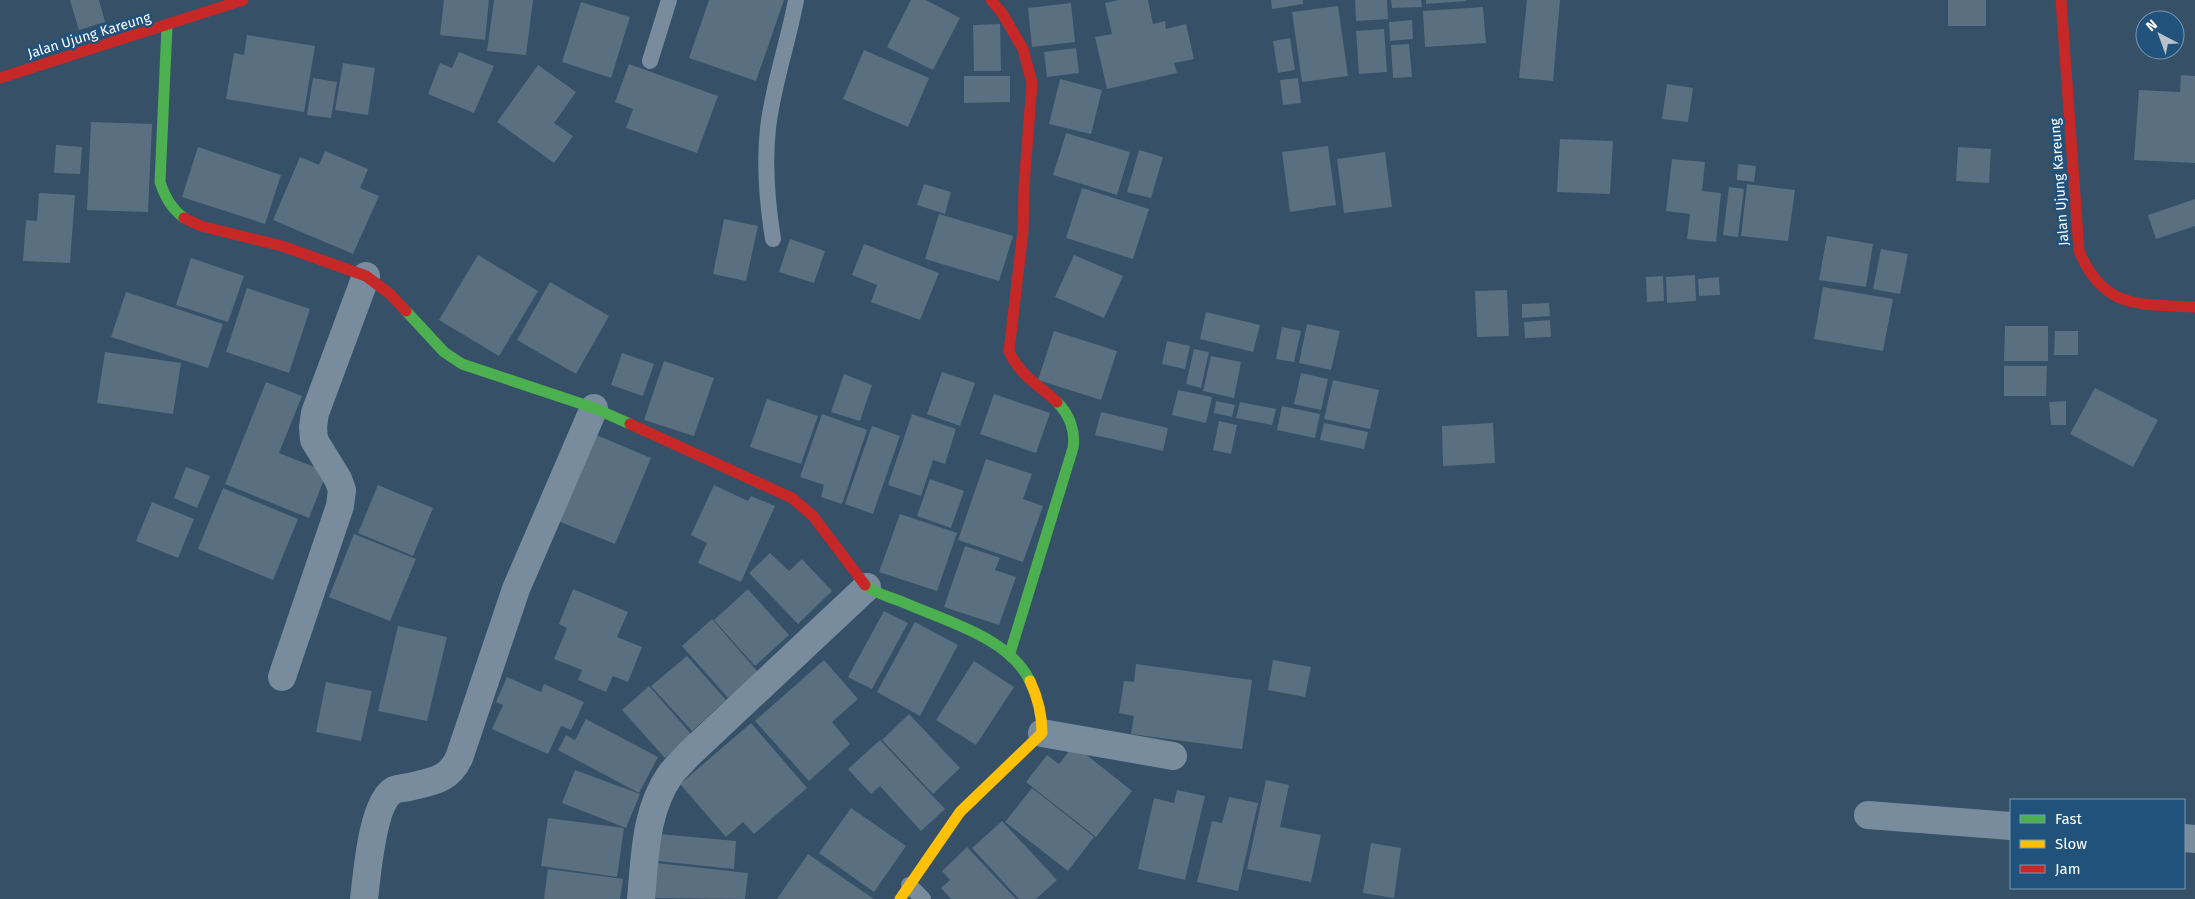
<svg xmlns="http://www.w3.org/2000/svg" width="2195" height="899" viewBox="0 0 2195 899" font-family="'Fira Sans',sans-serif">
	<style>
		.building { fill: #5a6f80 }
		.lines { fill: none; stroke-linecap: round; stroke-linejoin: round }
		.lane { stroke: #798c9e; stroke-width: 16 }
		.street { stroke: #798c9e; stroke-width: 28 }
		.fast { stroke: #4caf50; stroke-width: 11 }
		.slow { stroke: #ffc107; stroke-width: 11 }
		.jam { stroke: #c62828; stroke-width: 11 }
		.labels { text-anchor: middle; stroke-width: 5; stroke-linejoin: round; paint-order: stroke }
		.street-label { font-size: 14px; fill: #fff; stroke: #20527c }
	</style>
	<rect width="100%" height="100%" fill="#355067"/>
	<path class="building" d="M70,0H99L105,22L79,30Z
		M444,0H489L485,40L440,35Z
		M494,0H533L526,55L487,51Z
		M709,0H784L756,81L689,58Z
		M911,0H926L960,18L933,70L887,47Z
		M1119,0H1148L1153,24L1165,21L1166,29L1186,24L1194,59L1174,63L1177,73L1107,89L1095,37L1112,34L1105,3Z
		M1271,0H1303V4L1272,9Z
		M1355,0H1387L1388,19L1356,21Z
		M1391,0H1421L1422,7L1392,8Z
		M1426,0H1465L1466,1L1426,4Z
		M1527,0H1560L1553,81L1519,78Z
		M1948,0H1986V26H1948Z
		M581,2L630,17L611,78L562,62Z
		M1071,3L1075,42L1032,47L1028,8Z
		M1338,6L1348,76L1302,82L1292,12Z
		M1483,7L1486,43L1425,47L1423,11Z
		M1412,20L1413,39L1390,41L1389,22Z
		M1000,24L1001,71H974L973,25Z
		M1384,29L1387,72L1359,74L1356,31Z
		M247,35L315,46L304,112L226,99L234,53L244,55Z
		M1290,38L1295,70L1278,73L1273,41Z
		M1409,44L1412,77L1393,78L1391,45Z
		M1076,48L1079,73L1047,77L1044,52Z
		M864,50L929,78L908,127L843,99Z
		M459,52L494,66L474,113L428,94L440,63L452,68Z
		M343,63L375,68L368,115L335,110Z
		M629,64L718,96L697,153L626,128L633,109L615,102Z
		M538,65L576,92L554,123L573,136L554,163L497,122Z
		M2181,75L2195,76V163L2134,160L2139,90L2180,92Z
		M964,76H1010V102L964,103Z
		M313,78L337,82L331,118L307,115Z
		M1298,78L1301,103L1283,105L1280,80Z
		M1060,79L1102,90L1091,134L1049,124Z
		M1667,84L1693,88L1688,122L1662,119Z
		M91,122L152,124L148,212L87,210Z
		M1066,133L1130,152L1117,195L1053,175Z
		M1560,139L1613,141L1610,194L1557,192Z
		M56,145L82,147L80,174L54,173Z
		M1328,146L1336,205L1290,212L1282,152Z
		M198,147L281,175L265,224L182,197Z
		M1958,147L1991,149L1989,183L1956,181Z
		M1139,150L1163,157L1151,198L1127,192Z
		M325,151L368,169L360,188L379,196L353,254L273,220L300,157L319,165Z
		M1385,152L1392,207L1344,213L1337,159Z
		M1672,159L1705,162L1702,191L1721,193L1716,242L1687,239L1690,214L1666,211Z
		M1738,164L1756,166L1754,182L1737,180Z
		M924,184L951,192L945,214L917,205Z
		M1747,184L1795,190L1788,241L1741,236Z
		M1729,187L1744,189L1738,237L1723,235Z
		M1082,188L1149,209L1133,259L1066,238Z
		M39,193L75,195L70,263L23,261L26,220L37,221Z
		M2195,199V226L2156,239L2148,215Z
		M939,214L1013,236L999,281L925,259Z
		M724,219L758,226L746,281L713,274Z
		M1827,236L1873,244L1866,287L1819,280Z
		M790,239L825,251L814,283L779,272Z
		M864,244L939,273L920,320L871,302L877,285L852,275Z
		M1881,249L1908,254L1900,294L1873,289Z
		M478,255L538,291L499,356L439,320Z
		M1074,255L1123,276L1104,318L1055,297Z
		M191,258L244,276L228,322L176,305Z
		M1695,275L1696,301L1667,303L1666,277Z
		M1663,276L1664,301L1647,302L1646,277Z
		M1719,277L1720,295L1699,296L1698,279Z
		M550,282L609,316L576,374L517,340Z
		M1823,287L1893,299L1883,351L1814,339Z
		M247,288L310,309L289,373L226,352Z
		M1507,290L1509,336L1477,337L1475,291Z
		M126,292L223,324L208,368L111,337Z
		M1549,303L1550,316L1522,318V304Z
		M1206,312L1260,325L1253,352L1200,339Z
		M1550,320L1551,337L1525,338L1524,322Z
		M1307,324L1340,331L1331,370L1299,363Z
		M2005,326H2048V361H2004Z
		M1282,327L1301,331L1294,362L1276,359Z
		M1054,331L1117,351L1101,400L1038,380Z
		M2055,331H2078V355H2054Z
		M1167,341L1190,346L1185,369L1162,364Z
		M1194,349L1209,352L1201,388L1186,384Z
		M105,352L181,363L173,414L97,403Z
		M622,353L654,364L643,396L611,385Z
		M1211,356L1241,362L1234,398L1203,391Z
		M664,361L714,378L694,436L644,420Z
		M2004,366H2047L2046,396H2004Z
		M942,372L975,383L960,426L927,414Z
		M1301,373L1328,379L1321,410L1294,404Z
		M844,374L872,385L860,421L831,412Z
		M1333,380L1379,390L1370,429L1324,419Z
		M266,382L302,396L279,453L327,472L309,518L225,484Z
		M2095,388L2158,420L2133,467L2070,434Z
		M1178,390L1212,397L1206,423L1172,415Z
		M994,394L1050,413L1036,453L980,434Z
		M767,399L818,416L801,464L750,447Z
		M1216,401L1235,405L1232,417L1214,413Z
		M2066,401V425H2051L2049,402Z
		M1240,402L1276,409L1272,425L1236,418Z
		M1282,406L1320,414L1315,438L1277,430Z
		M1101,412L1168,428L1163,451L1095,435Z
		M822,414L867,430L842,504L821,497L824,485L800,477Z
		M912,414L956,429L945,464L933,460L921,496L888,485Z
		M1219,421L1237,425L1231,454L1213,450Z
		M1324,423L1368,432L1364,449L1320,440Z
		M1493,423L1495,463L1443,466L1442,426Z
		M872,426L900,436L873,514L845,504Z
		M594,434L651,458L615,544L558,521Z
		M986,459L1032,474L1023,499L1043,506L1023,562L958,540Z
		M186,467L210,476L197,508L174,498Z
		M930,479L964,491L951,528L917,516Z
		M378,485L433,508L413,556L358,533Z
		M714,485L748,501L751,496L775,506L741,582L698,563L707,543L691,535Z
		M223,488L298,519L273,580L198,549Z
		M152,502L194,519L178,558L136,541Z
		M900,514L957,533L937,591L879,572Z
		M354,534L416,559L390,621L329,597Z
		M965,546L1000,558L995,570L1016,577L999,625L944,607Z
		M770,553L789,571L802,559L832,591L798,624L749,573Z
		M573,589L628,612L617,637L642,647L628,682L613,676L606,692L578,680L582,670L554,659L567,628L559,624Z
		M748,589L789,635L755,666L714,620Z
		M884,611L908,623L872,689L848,677Z
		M712,619L758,672L728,698L682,646Z
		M915,622L958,645L920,716L877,692Z
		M398,626L447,637L427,721L378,711Z
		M687,656L726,700L692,731L651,686Z
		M824,660L858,699L832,722L850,744L809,781L755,721Z
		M1273,660L1311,667L1305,697L1268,690Z
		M974,661L1014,687L976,745L936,720Z
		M1136,664L1252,680L1242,749L1131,734L1134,716L1119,713L1124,681L1134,682Z
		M507,677L541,692L544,684L584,702L571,730L561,726L548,754L492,729L503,705L496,702Z
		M326,682L372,691L361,741L316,732Z
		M649,686L692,735L665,758L622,710Z
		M909,714L960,768L933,794L882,740Z
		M586,719L658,757L639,793L558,750L566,735L575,740Z
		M751,723L807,788L754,834L743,822L726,837L680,784Z
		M880,740L945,809L921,831L880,786L871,794L848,769Z
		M1074,745L1132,791L1096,837L1026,782L1047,755L1059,764Z
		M575,770L640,794L626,828L562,803Z
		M1266,780L1289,785L1280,827L1321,835L1311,882L1247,869Z
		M1032,788L1094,837L1068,871L1005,822Z
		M1177,790L1205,796L1185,880L1138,869L1154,798L1174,803Z
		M1229,797L1258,803L1238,891L1197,882L1212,821L1222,823Z
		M851,808L906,846L874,892L819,853Z
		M548,818L624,828L617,877L541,866Z
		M1002,821L1057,880L1036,899H1019L972,848Z
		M660,834L736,841L734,869L657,861Z
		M1371,843L1401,848L1394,898L1363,893Z
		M967,847L1016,899H951L941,888L950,880L942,871Z
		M808,854L874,899H777Z
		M656,863L748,873L745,899L652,898Z
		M548,869L623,879L620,899H544Z"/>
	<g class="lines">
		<path class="lane" d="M650,61L669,0
			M773,239C767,202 764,166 768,128C773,85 788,43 796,0
			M909,885L923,899"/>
		<path class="street" d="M282,677L340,506L342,490L338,479L314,440L313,427L315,413L366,276
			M1042,733L1173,756
			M1868,815L2011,826
			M2184,838L2195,839
			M364,899C367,876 372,802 394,790C398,788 404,788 409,787C432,781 448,781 459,758L516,589L594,408
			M641,899C645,857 645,811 670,775C675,768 682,762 688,755L867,587"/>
		<path class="fast" d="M167,26L160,182C165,197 171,208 184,218
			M406,311L444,352L462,364L594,408L630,424
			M865,585C874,593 889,597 900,601C943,620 1009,637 1030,681
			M1010,653L1073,448C1076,431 1069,414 1057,402"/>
		<path class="slow" d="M900,899L960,812L1042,733C1042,715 1038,698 1030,681"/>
		<path class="jam" d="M991,0L1002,13L1023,49L1032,83L1024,186L1023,231L1009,351C1019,375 1039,385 1057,402
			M2061,0L2079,251C2104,310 2139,304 2195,307
			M0,78L243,0
			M184,218L201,226L282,246L366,276L390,294L406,311
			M630,424L792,498L813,516L865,585"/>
	</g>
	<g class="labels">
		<g class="street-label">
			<text transform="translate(89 35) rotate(-17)" y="5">Jalan Ujung Kareung</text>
			<text transform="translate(2059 182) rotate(-94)" y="5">Jalan Ujung Kareung</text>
		</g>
	</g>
	<rect x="2010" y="799" width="175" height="90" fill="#20527c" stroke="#7997b0"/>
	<rect x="2020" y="815" width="25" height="8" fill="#4caf50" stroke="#7997b0"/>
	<text x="2055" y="824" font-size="15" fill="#ffffff">Fast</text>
	<rect x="2020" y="840" width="25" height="8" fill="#ffc107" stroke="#7997b0"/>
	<text x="2055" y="849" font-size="15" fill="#ffffff">Slow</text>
	<rect x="2020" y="865" width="25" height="8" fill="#c62828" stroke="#7997b0"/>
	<text x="2055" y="874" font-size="15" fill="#ffffff">Jam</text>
	<g transform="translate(2160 35) rotate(319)"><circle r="24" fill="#20527c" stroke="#7997b0"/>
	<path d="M0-4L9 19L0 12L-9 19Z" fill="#b8c2ca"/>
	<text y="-8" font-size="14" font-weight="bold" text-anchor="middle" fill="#ffffff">N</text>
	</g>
</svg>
